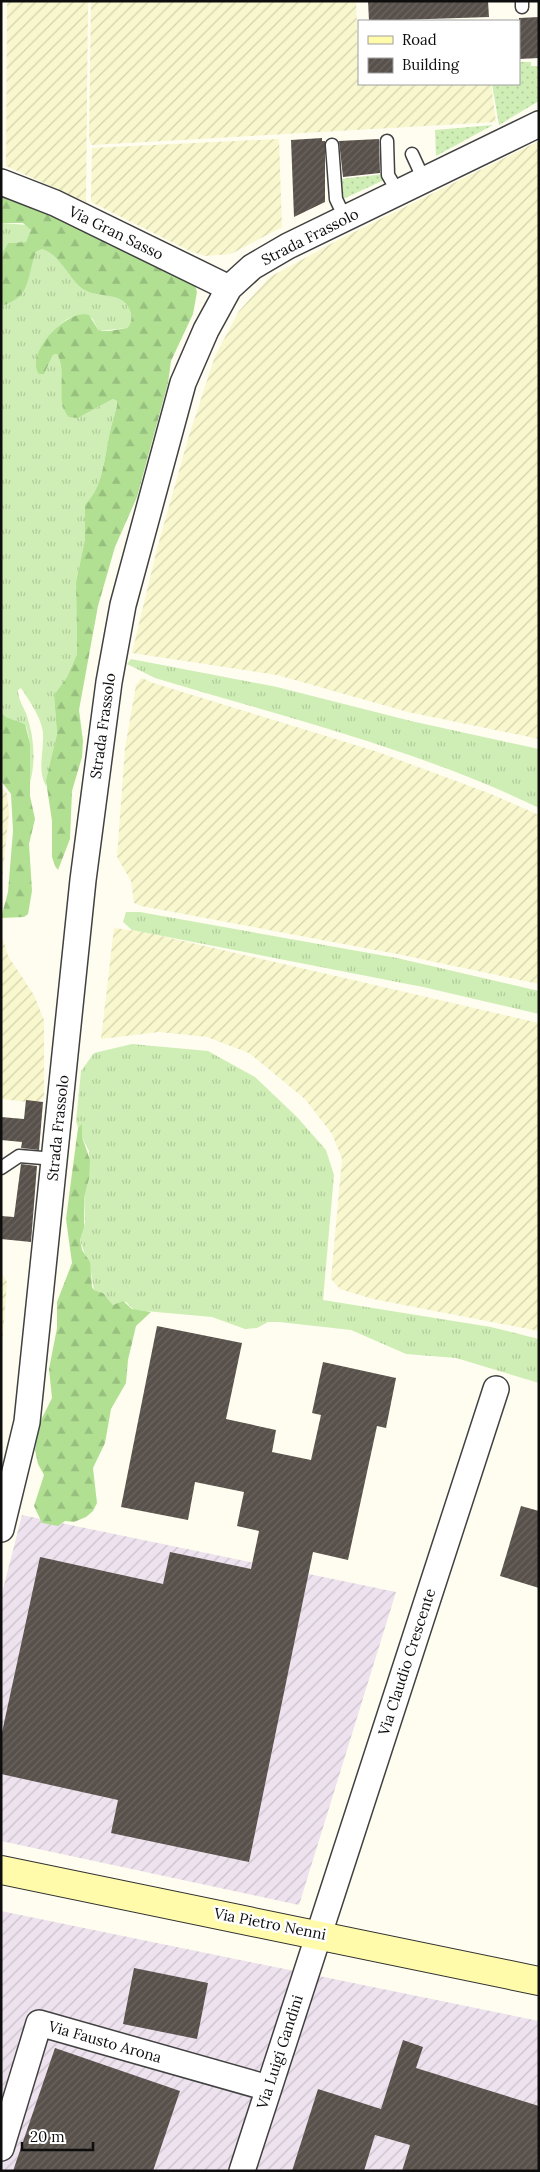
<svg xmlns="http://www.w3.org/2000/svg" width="540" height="2172" viewBox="0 0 540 2172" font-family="Lora,serif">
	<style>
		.industrial { fill: url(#industrial-furrows) }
		.farmland { fill: url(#farmland-furrows) }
		.grass { fill: url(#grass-tufts) }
		.forest { fill: url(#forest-firs) }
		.garden { fill: url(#garden-dots) }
		.building { fill: url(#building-hatch) }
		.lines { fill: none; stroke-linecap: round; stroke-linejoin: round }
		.lane-casing { stroke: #414141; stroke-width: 15 }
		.street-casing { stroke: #414141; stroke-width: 28 }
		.secondary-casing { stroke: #303030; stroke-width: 30 }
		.lane { stroke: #fff; stroke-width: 12 }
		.street { stroke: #fff; stroke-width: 25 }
		.secondary { stroke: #fffbab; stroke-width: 28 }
		.labels { text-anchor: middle; stroke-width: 5; stroke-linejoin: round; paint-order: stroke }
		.street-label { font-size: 15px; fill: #0e0e0e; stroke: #fff }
	</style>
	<defs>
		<pattern id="industrial-furrows" width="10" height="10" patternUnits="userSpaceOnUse" patternTransform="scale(1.25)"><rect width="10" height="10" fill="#ede2ee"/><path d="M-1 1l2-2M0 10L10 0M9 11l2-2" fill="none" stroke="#cac1cb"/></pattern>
		<pattern id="farmland-furrows" width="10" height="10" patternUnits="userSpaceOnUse" patternTransform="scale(1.25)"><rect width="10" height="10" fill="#f8f7cd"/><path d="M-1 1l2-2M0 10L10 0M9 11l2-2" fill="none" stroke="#d3d3af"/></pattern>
		<pattern id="grass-tufts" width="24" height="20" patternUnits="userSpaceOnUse" patternTransform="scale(1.25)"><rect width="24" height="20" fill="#cfeeb5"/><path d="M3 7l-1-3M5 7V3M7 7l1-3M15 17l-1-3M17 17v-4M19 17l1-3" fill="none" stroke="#b1cb9a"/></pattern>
		<pattern id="forest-firs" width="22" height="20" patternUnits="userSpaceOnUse" patternTransform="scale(1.25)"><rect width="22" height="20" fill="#b1e093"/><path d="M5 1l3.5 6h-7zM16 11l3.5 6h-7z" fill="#97bf7e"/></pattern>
		<pattern id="garden-dots" width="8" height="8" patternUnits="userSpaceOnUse" patternTransform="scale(1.25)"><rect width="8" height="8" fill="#cfeeb5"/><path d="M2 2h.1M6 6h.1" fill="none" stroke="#b1cb9a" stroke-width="1.8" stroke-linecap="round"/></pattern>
		<pattern id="building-hatch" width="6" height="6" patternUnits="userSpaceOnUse" patternTransform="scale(1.25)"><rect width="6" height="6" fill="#58504a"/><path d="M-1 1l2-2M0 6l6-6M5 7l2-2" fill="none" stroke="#6b6560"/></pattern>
	</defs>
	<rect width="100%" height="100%" fill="#fffdf0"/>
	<path class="industrial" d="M22,1515L396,1592L299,1905L1,1841V1597Z
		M1,1911L539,2021V2171H1Z"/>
	<path class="farmland" d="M7,1H88L86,202L6,166Z
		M91,1H356L359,84H491L496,122L92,145L89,140Z
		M279,139L282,227L231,254L205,256L190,251L91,202L92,148Z
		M539,141V739L408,712L277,675L132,653L157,549L188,439L215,356L239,311L270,277L340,239Z
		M142,678L153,683L378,752L491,794L539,815V984L397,954L141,906L134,903L131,881L117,857L125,748L136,685Z
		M1,787L7,793L9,812L1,890Z
		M114,928L144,932L539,1023V1331L373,1299L340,1289L331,1279L342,1159L332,1134L305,1099L249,1053L207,1037L159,1032L101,1039Z
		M1,933L8,956L34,995L44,1020V1097L37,1103L1,1099Z
		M1,1272L7,1282L1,1361Z"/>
	<path class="grass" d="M1,223L28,225L31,229L29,238L26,242L8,243L1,255Z
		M42,249C60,255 67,274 80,287C95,301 125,288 131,314C132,320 131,324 127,328L99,331L92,318C63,309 57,331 40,349L46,370L53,355L57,354C67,373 57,395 66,413L78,418L113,399L117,401V406C114,416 111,426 109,436C104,461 103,486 85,505V539L76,582L77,654L67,677L54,695L57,734L46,786C37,770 44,752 43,733C42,719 29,700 21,688L18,690C18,700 24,707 27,716C34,737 36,761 30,783C28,763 33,743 25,724L6,717L1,712V306C26,299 27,274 36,252Z
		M131,659L277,687L411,721L539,749V808C417,749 284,717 155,678L127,664Z
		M126,912H140L397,958L539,991V1014L423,987L132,930L123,922Z
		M132,1044L208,1051L255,1077L297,1117L326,1150L334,1175L323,1300L491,1327L539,1339V1383L456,1358L406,1354L351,1330L279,1322H268L257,1328L245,1329L212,1317L134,1310L126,1302L113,1305L103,1293L94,1290L91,1272L80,1240L85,1222L84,1198L89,1179V1151L82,1137V1125L78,1128L76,1121L81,1071L94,1053Z"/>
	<path class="forest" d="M1,189L19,203L38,204L193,278L197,292L193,314L171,361L168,383L137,497L115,547L98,606L79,710L83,741L82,757L72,791L70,839L58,870L55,866L52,857V821L46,781L57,734L54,695L67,677L77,654L76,582L85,539V505C103,486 104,461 109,436C111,426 114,416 117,406V401L113,399L78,418L69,417C54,401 68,374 57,354L53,355L44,374H39C24,354 67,308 89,315L99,331H109L127,328C131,324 132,320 131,314C125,288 95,301 80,287C67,275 60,255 42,249L36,252C26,278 32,297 1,306V255L8,243L26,242L31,230L23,223H1Z
		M1,712L6,717L25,724L30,744V796L35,819L29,844L32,891L28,914L24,917L1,918L8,892L13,831L11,794L1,781Z
		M82,1124V1137L90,1160L89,1179L84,1198V1227L80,1240L82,1250L90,1262L92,1287L94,1290L103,1293L113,1305L123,1301L132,1309L151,1312L136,1326L128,1360L126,1383L111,1409L105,1443L93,1468L97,1503L93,1511L86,1517L74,1522L65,1521L58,1526L42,1523L34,1506L44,1475L38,1464L35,1450L39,1424L52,1398L49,1369L57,1328V1302L72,1263L66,1219L78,1128Z"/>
	<path class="garden" d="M519,62H531V66H539V101L499,125L492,84H519Z
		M493,125L436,156L435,130Z
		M384,174V180L341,200L340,179Z"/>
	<path class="building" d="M368,1H488L489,17L369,21Z
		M539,17V58L519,59V18Z
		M322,138V141H325V202L294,217L291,140Z
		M379,139L380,173L343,177L339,141Z
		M26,1100L43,1102L39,1150L21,1148L22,1142L1,1140V1117L24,1119Z
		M21,1164L37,1166L31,1242L1,1239V1216L14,1217Z
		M157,1326L242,1343L226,1419L276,1430L272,1452L311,1460L321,1415L312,1413L323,1362L396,1378L386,1428L377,1426L348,1560L313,1552L249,1862L111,1833L118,1800L1,1774V1737L40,1557L163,1584L170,1552L251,1569L259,1531L237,1526L244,1492L195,1482L188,1520L121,1507Z
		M521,1506L539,1511V1588L500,1576Z
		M134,1968L208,1983L197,2039L123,2024Z
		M403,2040L423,2047L416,2068L539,2106V2171H402L410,2145L375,2135L364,2171H292L318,2089L381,2109Z
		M55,2048L180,2091L153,2171H13Z"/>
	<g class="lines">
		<defs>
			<path id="lane" d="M522,1V7
				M387,141L388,175L398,192
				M332,145L336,199L345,218
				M412,154L424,180
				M1,1168L19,1156L55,1159"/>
			<path id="street" d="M1,182L55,203L229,288
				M1,1529L27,1422L83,880L109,682L123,605L183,383L206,330L229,288L252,267L288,246L539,124
				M1,2148L39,2023L268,2088
				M242,2171L496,1389"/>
			<path id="secondary" d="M1,1870L539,1981"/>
		</defs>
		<use href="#lane" class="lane-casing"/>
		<use href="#street" class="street-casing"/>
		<use href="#secondary" class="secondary-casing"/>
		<use href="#lane" class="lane"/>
		<use href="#street" class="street"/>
		<use href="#secondary" class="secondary"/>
	</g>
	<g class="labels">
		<g class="street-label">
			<text transform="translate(116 233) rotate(26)" y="5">Via Gran Sasso</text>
			<text transform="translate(310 237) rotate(-27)" y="5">Strada Frassolo</text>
			<text transform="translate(103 726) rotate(-82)" y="5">Strada Frassolo</text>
			<text transform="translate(58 1128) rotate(-84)" y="5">Strada Frassolo</text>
			<text transform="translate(407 1662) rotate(-72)" y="5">Via Claudio Crescente</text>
			<text transform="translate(270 1924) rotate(11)" y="5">Via Pietro Nenni</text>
			<text transform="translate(105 2042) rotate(16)" y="5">Via Fausto Arona</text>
			<text transform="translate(280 2052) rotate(-72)" y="5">Via Luigi Gandini</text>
		</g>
	</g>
	<rect width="540" height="2172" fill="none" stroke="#0e0e0e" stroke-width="5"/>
	<rect x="358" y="20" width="162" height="65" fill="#ffffff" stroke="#9f9f9f"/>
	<rect x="368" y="36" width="25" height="8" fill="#fffbab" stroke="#9f9f9f"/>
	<text x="402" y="45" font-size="15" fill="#0e0e0e">Road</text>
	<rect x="368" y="58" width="25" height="15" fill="url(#building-hatch)" stroke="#9f9f9f"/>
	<text x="402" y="70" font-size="15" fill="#0e0e0e">Building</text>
	<path d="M22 2142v8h71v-8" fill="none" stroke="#0e0e0e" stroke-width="2.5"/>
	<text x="30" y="2142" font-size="15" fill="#0e0e0e" stroke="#ffffff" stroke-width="4" paint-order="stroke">20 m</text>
</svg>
